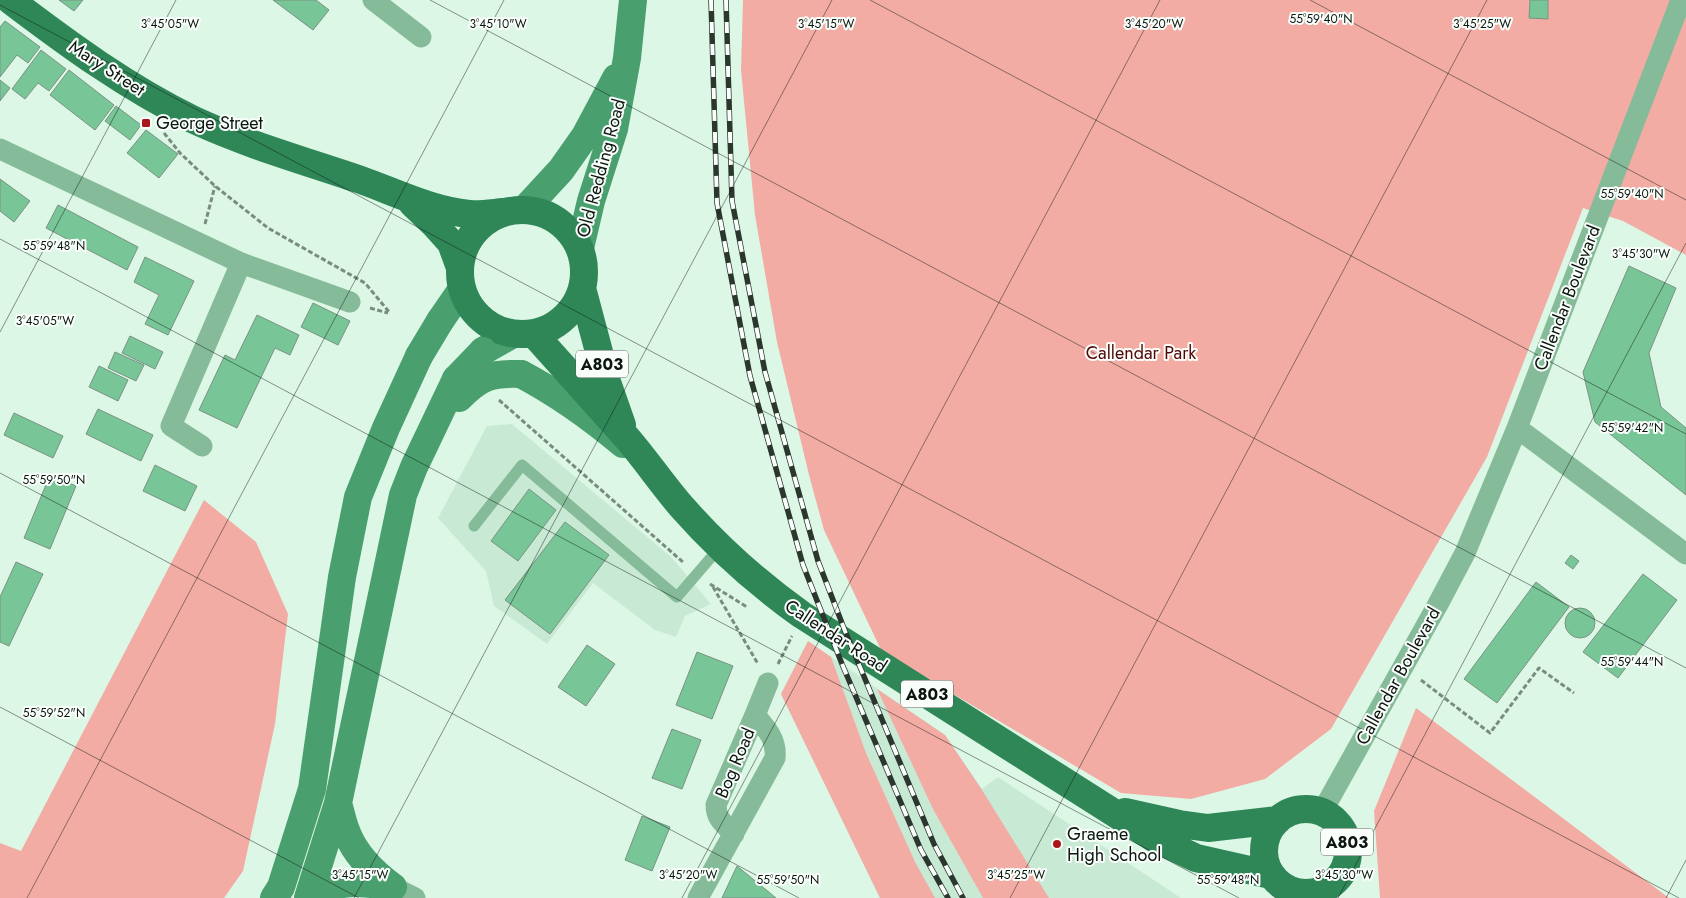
<svg xmlns="http://www.w3.org/2000/svg" width="1686" height="898" viewBox="0 0 1686 898" font-family="Jost,sans-serif">
	<style>
		.built { fill: #c8e9d4 }
		.green { fill: #f2aca4 }
		.building { fill: #78c697; stroke: #7a9282 }
		.lines { fill: none; stroke-linecap: round; stroke-linejoin: round }
		.path { stroke: #798c7f; stroke-width: 3; stroke-dasharray: 5 2.5; stroke-linecap: butt }
		.service { stroke: #86bb99; stroke-width: 11 }
		.minor { stroke: #86bb99; stroke-width: 21 }
		.secondary { stroke: #4a9f6f; stroke-width: 28 }
		.primary { stroke: #2f8758; stroke-width: 28 }
		.rail-casing { stroke: #2a362e; stroke-width: 5.5 }
		.rail { stroke: #f9fefa; stroke-width: 4; stroke-dasharray: 11; stroke-linecap: butt }
		.secondary-bridge { stroke: #4a9f6f; stroke-width: 28 }
		.ticks { fill: none; stroke: #0c150f; stroke-width: 1; stroke-opacity: 0.45 }
		.poi-dot { fill: #aa171b; stroke: #f9fefa; stroke-width: 2 }
		.labels { text-anchor: middle; stroke-width: 4; stroke-linejoin: round; paint-order: stroke }
		.shield { fill: #f9fefa; stroke: #535b56; stroke-width: 1 }
		.shield-label { font-size: 16px; font-weight: bold; fill: #0c150f }
		.street-label { font-size: 18px; fill: #0c150f; stroke: #f9fefa }
		.poi-label { font-size: 18px; fill: #0c150f; stroke: #f9fefa; text-anchor: start }
		.park-label { font-size: 18px; fill: #520607; stroke: #f9fefa }
		.ticks-label { font-size: 12px; text-anchor: middle; fill: #0c150f; stroke: #f9fefa; stroke-width: 4; stroke-linejoin: round; paint-order: stroke }
	</style>
	<rect width="100%" height="100%" fill="#dcf7e5"/>
	<path class="built" d="M512,424L671,557L711,604L685,616L676,637L655,630L593,583L547,644L494,606L486,571L438,518L487,426Z
		M808,641L945,735L982,789L998,777L1181,898H880L781,694Z"/>
	<path class="green" d="M743,0H1686V255L1623,221L1583,208L1487,457L1331,729L1265,779L1191,799L1121,793L882,652L824,530L809,475L777,342L755,215L741,70Z
		M204,500L256,542L288,614L275,724L243,871L224,898H0V843L21,851Z
		M808,641L831,657L866,753L915,862L935,898H880L781,694Z
		M877,689L945,735L982,790L1049,898H983L933,809Z
		M1416,708L1669,898H1380L1374,811Z"/>
	<path class="building" d="M59,0H83L74,11Z
		M273,0H316L329,10L313,30Z
		M1530,0H1548V19L1529,18Z
		M5,21L40,47L28,63L17,55L0,77V27Z
		M41,50L66,69L49,91L38,83L25,99L12,89Z
		M69,70L114,105L95,130L50,95Z
		M0,80L10,88L0,101Z
		M116,106L141,125L130,140L105,121Z
		M146,130L178,154L159,178L127,153Z
		M0,179L30,201L14,222L0,211Z
		M58,205L138,247L127,270L46,228Z
		M145,257L194,281L168,335L145,324L159,295L134,282Z
		M1629,266L1676,288L1649,353L1661,407L1686,428V495L1595,422L1583,372Z
		M313,303L350,321L338,345L301,327Z
		M257,315L299,335L290,355L275,348L237,428L199,410L225,355L235,360Z
		M130,336L163,352L155,369L122,353Z
		M115,352L144,365L136,381L108,368Z
		M99,366L128,380L118,401L89,387Z
		M98,409L153,435L141,461L86,434Z
		M14,413L63,436L53,458L4,435Z
		M155,465L197,486L185,511L143,491Z
		M50,475L76,486L50,549L24,538Z
		M529,489L556,510L518,561L491,541Z
		M565,522L609,555L550,634L505,600Z
		M1571,555L1579,561L1573,569L1565,563Z
		M16,562L43,574L9,646L0,642V597Z
		M1643,574L1677,600L1618,678L1583,652Z
		M1536,582L1569,607L1497,703L1464,679Z
		M1565 623a15 15 0 1 1 30 0a15 15 0 1 1-30 0Z
		M587,645L615,664L586,706L558,687Z
		M697,652L733,666L712,719L676,705Z
		M672,729L701,740L682,789L652,778Z
		M642,816L670,827L652,871L625,860Z
		M737,866L776,898H722Z"/>
	<g class="lines">
		<path class="path" d="M164,133L180,153L215,186L268,228L365,283L390,313
			M205,224L215,186
			M370,308L388,313
			M499,400L684,563
			M710,584L747,607
			M713,587L758,664
			M778,664L792,636
			M1421,680L1490,733L1539,668L1574,693"/>
		<path class="service" d="M474,526L522,465L677,597L720,547"/>
		<path class="minor" d="M373,0L421,37
			M0,149L241,263L350,302
			M1517,428L1686,554
			M202,446L171,426L241,263
			M1322,812L1437,606L1465,553L1517,428L1681,0
			M734,834C724,824 716,819 716,805L755,715
			M393,887L415,898
			M698,898L775,758C777,740 767,729 755,715L768,683"/>
		<path class="secondary" d="M525,209L561,170L585,136L616,78
			M580,248L591,201L614,129L627,58L633,0
			M440,321L462,289
			M483,351L513,334
			M521,374C557,393 592,418 623,444
			M338,803C341,813 343,824 347,833C356,856 374,873 393,887
			M274,898L281,887L312,789L342,577L358,497L386,428L419,356
			M308,898L338,803L403,495L414,467L456,379
			M310,898C317,894 324,890 331,887C351,880 373,884 393,887"/>
		<path class="primary" d="M10,0C68,44 128,88 194,120C248,145 305,161 361,180C397,193 431,210 469,214C480,215 492,213 503,212
			M412,203L433,223L451,243L459,265
			M460 272a62 62 0 1 1 124 0a62 62 0 1 1-124 0Z
			M582,288L607,382L622,425
			M533,333C564,368 596,403 627,438C646,460 662,484 681,506C718,548 757,583 802,615L1152,837L1196,858L1271,875
			M1264 851a42 42 0 1 1 84 0a42 42 0 1 1-84 0Z
			M1125,812L1179,824L1208,828L1278,820"/>
		<defs>
			<path id="rail" d="M711,0L717,203L750,376L803,565L842,664L921,850L948,898
				M726,0L732,201L765,372L818,561L845,631L934,844L963,898"/>
		</defs>
		<use href="#rail" class="rail-casing"/>
		<use href="#rail" class="rail"/>
		<path class="secondary-bridge" d="M419,356L440,321
			M456,379L483,351
			M459,398C481,376 491,373 521,374"/>
	</g>
	<path class="ticks" d="M430,0L1686,668M870,0L1686,434M1310,0L1686,200M0,5L1679,898M0,239L1239,898M0,332L176,0M0,473L799,898M0,707L359,898M27,898L504,0M354,898L832,0M682,898L1160,0M1010,898L1487,0M1338,898L1686,243M1666,898L1686,860"/>
	<g class="poi-dot">
		<rect x="141" y="118" width="10" height="10" rx="2.5"/>
		<circle cx="1057" cy="844" r="5"/>
	</g>
	<g class="labels">
		<g class="shield">
			<rect x="576" y="350.5" width="52" height="27" rx="4"/>
			<rect x="901" y="680.5" width="52" height="27" rx="4"/>
			<rect x="1321" y="828.5" width="52" height="27" rx="4"/>
		</g>
		<g class="shield-label">
			<text x="602" y="370">A803</text>
			<text x="927" y="700">A803</text>
			<text x="1347" y="848">A803</text>
		</g>
		<g class="street-label">
			<text transform="translate(107 68) rotate(33)" y="6">Mary Street</text>
			<text transform="translate(601 168) rotate(-75)" y="6">Old Redding Road</text>
			<text transform="translate(1567 298) rotate(-69)" y="6">Callendar Boulevard</text>
			<text transform="translate(836 636) rotate(33)" y="6">Callendar Road</text>
			<text transform="translate(1398 676) rotate(-61)" y="6">Callendar Boulevard</text>
			<text transform="translate(735 763) rotate(-67)" y="6">Bog Road</text>
		</g>
		<g class="poi-label">
			<text x="156" y="129">George Street</text>
			<text x="1067" y="840">Graeme<tspan x="1067" dy="21">High School</tspan></text>
		</g>
		<g class="park-label">
			<text x="1141" y="359">Callendar Park</text>
		</g>
	</g>
	<g class="ticks-label">
		<text x="1321" y="23">55°59'40"N</text>
		<text x="170" y="28">3°45'05"W</text>
		<text x="498" y="28">3°45'10"W</text>
		<text x="826" y="28">3°45'15"W</text>
		<text x="1154" y="28">3°45'20"W</text>
		<text x="1482" y="28">3°45'25"W</text>
		<text x="1632" y="198">55°59'40"N</text>
		<text x="54" y="250">55°59'48"N</text>
		<text x="1641" y="258">3°45'30"W</text>
		<text x="45" y="325">3°45'05"W</text>
		<text x="1632" y="432">55°59'42"N</text>
		<text x="54" y="484">55°59'50"N</text>
		<text x="1632" y="666">55°59'44"N</text>
		<text x="54" y="717">55°59'52"N</text>
		<text x="360" y="879">3°45'15"W</text>
		<text x="688" y="879">3°45'20"W</text>
		<text x="1016" y="879">3°45'25"W</text>
		<text x="1344" y="879">3°45'30"W</text>
		<text x="788" y="884">55°59'50"N</text>
		<text x="1228" y="884">55°59'48"N</text>
	</g>
</svg>
